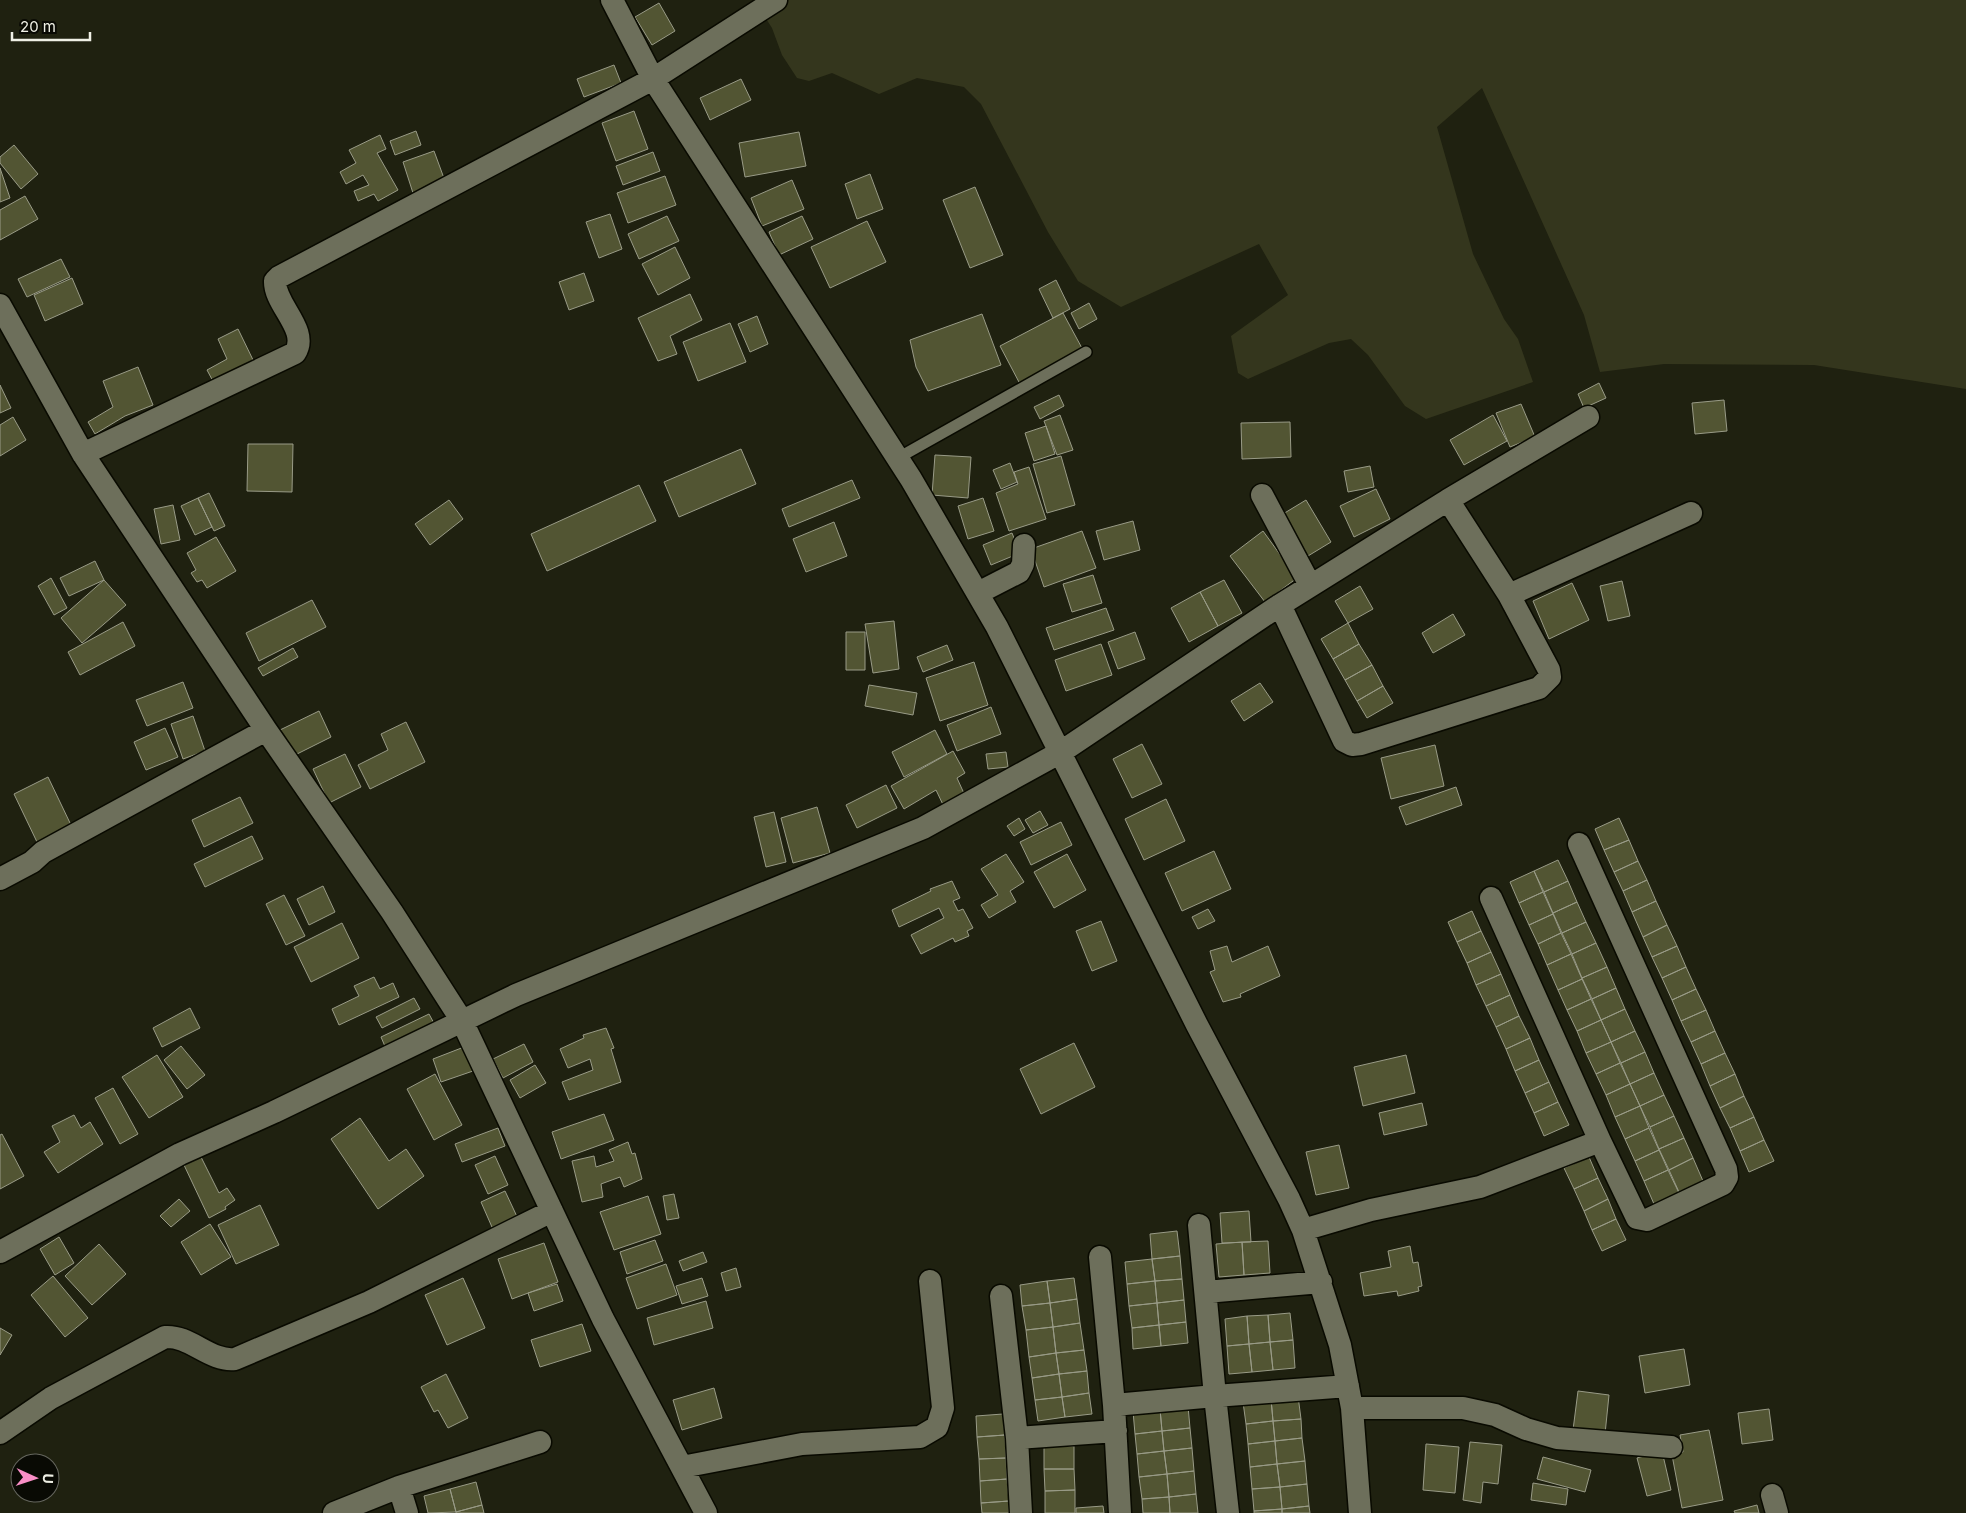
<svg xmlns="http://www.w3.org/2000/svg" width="1966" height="1513" viewBox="0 0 1966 1513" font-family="Inter,sans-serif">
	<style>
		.green { fill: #34361d }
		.building { fill: #525533; stroke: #999b87 }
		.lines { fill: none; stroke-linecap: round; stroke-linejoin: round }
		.lane-casing { stroke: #090a00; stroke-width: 14 }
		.street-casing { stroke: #090a00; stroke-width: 25 }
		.lane { stroke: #6d6f5b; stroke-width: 11 }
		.street { stroke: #6d6f5b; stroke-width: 22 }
	</style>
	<rect width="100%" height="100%" fill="#1f2110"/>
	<path class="green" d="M754,0H1966V389L1814,365L1664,364L1600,372L1584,315L1482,88L1437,127L1473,254L1504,319L1518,339L1533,382L1426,419L1405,406L1368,355L1351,339L1329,343L1248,379L1238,373L1231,336L1288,295L1259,244L1121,307L1078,281L1048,232L981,104L964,87L917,78L879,94L832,73L809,81L797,78L782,55L772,28Z"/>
	<path class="building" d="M659,3L675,31L652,45L635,17Z
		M614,65L621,83L584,97L577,79Z
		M741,79L751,100L710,120L700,98Z
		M634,111L648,149L616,161L602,123Z
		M416,131L421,145L395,155L390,141Z
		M799,132L806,166L745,177L739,143Z
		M380,135L386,149L377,153L398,190L378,201L374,194L358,201L354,191L369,185L363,175L346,184L340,172L356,163L349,150Z
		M14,145L38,174L21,189L0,163V157Z
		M434,151L445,181L413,193L403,162Z
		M653,152L660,171L623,185L616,166Z
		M0,168L10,198L0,202Z
		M870,174L883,209L857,219L845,184Z
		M665,176L676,205L628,223L617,193Z
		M792,180L804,209L762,226L751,198Z
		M975,187L1003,255L970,268L943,200Z
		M25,196L38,219L0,240V210Z
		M610,214L622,249L599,258L586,222Z
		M667,216L679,241L639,259L628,234Z
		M802,216L813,239L779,255L769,232Z
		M867,221L886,262L830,288L811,247Z
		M675,247L690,278L658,295L642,264Z
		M61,259L70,277L27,297L18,279Z
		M584,273L594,301L569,310L559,282Z
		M72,278L83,304L45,321L34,295Z
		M1056,280L1070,309L1053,318L1039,289Z
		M690,294L702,320L670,336L677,354L658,361L638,318Z
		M1089,303L1097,319L1079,329L1071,313Z
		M1063,313L1083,350L1020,384L1000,346Z
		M982,314L1001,365L928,391L916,367L910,340Z
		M757,316L768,344L750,352L738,324Z
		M730,323L746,362L698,381L683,342Z
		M238,329L255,364L215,385L207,370L227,359L218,339Z
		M138,367L153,405L125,416L95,434L88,422L113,407L103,381Z
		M1599,383L1606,398L1584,408L1578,394Z
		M0,385L11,408L0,413Z
		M1059,395L1064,406L1040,419L1034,407Z
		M1724,400L1727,431L1695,434L1692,403Z
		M1521,404L1535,437L1510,447L1496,413Z
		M1060,415L1073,450L1057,455L1044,421Z
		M1493,415L1507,441L1464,465L1450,440Z
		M13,417L26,440L0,456V425Z
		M1290,422L1291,457L1242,459L1241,423Z
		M1046,426L1055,454L1034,461L1025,433Z
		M248,444H293L292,492L247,491Z
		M741,449L756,484L679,517L664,482Z
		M935,455L971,457L968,498L932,495Z
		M1061,456L1075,505L1047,513L1033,464Z
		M1010,463L1017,482L1001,489L993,470Z
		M1370,466L1374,487L1348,492L1344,471Z
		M1029,467L1046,519L1009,531L996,493L1018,484L1014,472Z
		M852,480L860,498L789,527L782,509Z
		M639,485L656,521L547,571L531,534Z
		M1376,489L1390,519L1354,537L1340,506Z
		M209,493L225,526L214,531L198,498Z
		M198,498L212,527L195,535L181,506Z
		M983,498L994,531L968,539L958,506Z
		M449,500L463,519L430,545L415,524Z
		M1306,500L1331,542L1303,559L1278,517Z
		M173,505L180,540L161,544L154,509Z
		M1133,521L1140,550L1104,560L1096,531Z
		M834,522L847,556L806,572L793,539Z
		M1082,531L1096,568L1044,587L1031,549Z
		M1263,531L1297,578L1265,602L1230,556Z
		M1012,533L1020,553L991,565L983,545Z
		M216,537L236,571L207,588L202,580L197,582L191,573L196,570L187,553Z
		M95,561L104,580L69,596L60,578Z
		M1093,575L1102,603L1072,612L1063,584Z
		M51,578L67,608L54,615L38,586Z
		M104,580L126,605L82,643L61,618Z
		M1224,580L1242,613L1218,626L1200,592Z
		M1622,581L1630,616L1608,621L1600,586Z
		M1572,583L1589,620L1549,639L1533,601Z
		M1360,586L1373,609L1348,623L1335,601Z
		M1200,592L1218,626L1189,642L1171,608Z
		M312,600L326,627L259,661L246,633Z
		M1106,608L1114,630L1054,650L1046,628Z
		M1453,614L1465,635L1433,653L1422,633Z
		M894,621L899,669L873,673L865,624Z
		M123,622L135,646L80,675L68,652Z
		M1348,623L1359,644L1333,659L1321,639Z
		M846,632H865V670H846Z
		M1135,632L1145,659L1118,669L1108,642Z
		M1101,644L1112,675L1066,691L1055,660Z
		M1359,644L1372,665L1345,680L1333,659Z
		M947,645L953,660L923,672L917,657Z
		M293,648L298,657L263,676L258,668Z
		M974,662L988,705L940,721L926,678Z
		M1372,665L1383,686L1357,701L1345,680Z
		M183,682L193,708L147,726L136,700Z
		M1260,683L1273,702L1244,721L1231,701Z
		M869,685L917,693L913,715L865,706Z
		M1383,686L1393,703L1367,718L1357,701Z
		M991,707L1001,734L957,751L947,725Z
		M319,711L331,737L293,756L280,730Z
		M193,716L205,751L183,759L171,724Z
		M406,722L425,762L370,789L358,765L388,750L381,734Z
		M165,728L178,757L146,770L134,742Z
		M935,730L947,754L904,777L892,752Z
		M1142,744L1162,784L1132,798L1113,759Z
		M1435,745L1444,786L1391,799L1381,758Z
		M953,751L965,773L957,778L967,800L946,811L936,790L904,809L891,786Z
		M1006,752L1008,767L988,769L986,754Z
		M345,754L361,787L329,803L313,769Z
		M48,777L71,825L37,842L14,794Z
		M886,785L897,808L857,828L846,805Z
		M1456,787L1462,805L1406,825L1399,807Z
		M240,797L253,823L204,847L192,820Z
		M1166,799L1185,841L1144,860L1125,819Z
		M817,807L830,853L793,863L781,818Z
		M1040,811L1048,825L1033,833L1025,820Z
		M774,812L786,862L766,867L754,817Z
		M1019,818L1025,829L1014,836L1007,826Z
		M1619,818L1629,840L1604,850L1595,829Z
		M1061,822L1072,845L1031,865L1020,842Z
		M252,836L263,859L205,887L194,864Z
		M1629,840L1638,861L1614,872L1604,850Z
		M1214,851L1231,889L1182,911L1165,873Z
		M1006,854L1024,882L1010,891L1016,902L989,918L981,905L998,895L981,869Z
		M1067,854L1086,890L1054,908L1034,872Z
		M1558,860L1568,881L1544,892L1534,871Z
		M1638,861L1647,880L1623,891L1614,872Z
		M1534,871L1543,892L1519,903L1510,882Z
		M1647,880L1656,901L1632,912L1623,891Z
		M952,881L960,898L953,901L958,911L963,909L973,928L967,931L969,936L955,942L953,938L921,954L911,935L944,918L939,908L899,927L892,910L931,891L930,889Z
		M1568,881L1577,902L1553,913L1544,892Z
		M323,886L335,912L309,925L297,899Z
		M1543,892L1553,914L1529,925L1519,903Z
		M284,895L305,936L286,945L266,904Z
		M1656,901L1667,925L1643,937L1632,912Z
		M1577,902L1586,922L1562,933L1553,913Z
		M1208,909L1215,921L1198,929L1192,917Z
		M1472,911L1481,931L1457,942L1448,922Z
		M1553,914L1561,933L1538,944L1529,925Z
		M1101,921L1117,961L1092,971L1076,931Z
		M1586,922L1596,943L1572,954L1562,933Z
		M342,923L359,958L311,982L294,947Z
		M1667,925L1677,946L1652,957L1643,937Z
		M1481,931L1491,952L1467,963L1457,942Z
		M1561,933L1571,954L1547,965L1538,944Z
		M1596,943L1607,967L1582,978L1572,954Z
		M1227,946L1232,962L1268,946L1280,976L1240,994L1241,997L1223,1002L1210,972L1215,970L1210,951Z
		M1677,946L1686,967L1662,978L1652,957Z
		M1491,952L1501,974L1476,985L1467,963Z
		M1571,954L1582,979L1558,990L1547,965Z
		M1607,967L1616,988L1592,999L1582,978Z
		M1686,967L1696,989L1672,1000L1662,978Z
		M1501,974L1510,995L1486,1006L1476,985Z
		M374,977L380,989L393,983L399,997L339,1025L332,1009L359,996L354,986Z
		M1582,979L1591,999L1567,1010L1558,990Z
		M1616,988L1625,1009L1601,1020L1592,999Z
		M1696,989L1706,1010L1681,1021L1672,1000Z
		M1510,995L1519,1016L1496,1027L1486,1006Z
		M414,998L420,1009L382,1028L376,1017Z
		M1591,999L1601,1020L1577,1031L1567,1010Z
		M190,1008L200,1028L162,1047L153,1028Z
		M1625,1009L1635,1031L1611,1042L1601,1020Z
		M1706,1010L1715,1031L1691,1042L1681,1021Z
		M429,1014L436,1027L387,1051L381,1037Z
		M1519,1016L1530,1038L1506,1049L1496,1027Z
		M1601,1020L1611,1042L1586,1053L1577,1031Z
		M606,1028L614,1048L611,1049L621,1082L569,1100L562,1082L593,1070L590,1059L568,1068L560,1049L584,1038L583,1035Z
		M1635,1031L1645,1052L1621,1063L1611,1042Z
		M1715,1031L1725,1053L1701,1064L1691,1042Z
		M1530,1038L1539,1060L1515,1071L1506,1049Z
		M1611,1042L1620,1063L1596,1074L1586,1053Z
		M1074,1043L1095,1087L1041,1114L1020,1069Z
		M524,1044L533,1062L503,1078L493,1059Z
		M181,1046L205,1075L187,1089L164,1060Z
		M464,1047L473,1071L441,1082L433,1059Z
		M1645,1052L1654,1073L1630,1084L1621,1063Z
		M1725,1053L1735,1074L1710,1086L1701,1064Z
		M157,1055L183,1097L149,1118L122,1077Z
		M1406,1055L1415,1093L1363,1106L1354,1067Z
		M1539,1060L1549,1082L1525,1093L1515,1071Z
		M1620,1063L1630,1084L1606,1095L1596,1074Z
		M535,1065L546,1083L520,1098L510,1080Z
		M1654,1073L1664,1095L1640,1106L1630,1084Z
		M435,1074L462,1125L434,1140L407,1089Z
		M1735,1074L1744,1096L1720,1108L1710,1086Z
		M1549,1082L1558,1102L1534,1113L1525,1093Z
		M1630,1084L1640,1106L1615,1117L1606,1095Z
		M113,1088L138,1134L120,1144L95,1098Z
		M1664,1095L1674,1116L1650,1127L1640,1106Z
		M1744,1096L1754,1117L1730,1128L1720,1108Z
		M1558,1102L1569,1125L1544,1136L1534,1113Z
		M1422,1103L1427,1125L1384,1135L1379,1113Z
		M1640,1106L1649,1128L1625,1139L1615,1117Z
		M604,1114L614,1140L561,1159L552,1132Z
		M74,1115L81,1128L90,1122L103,1144L58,1173L44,1152L60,1142L52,1126Z
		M1674,1116L1684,1138L1659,1149L1650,1127Z
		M1754,1117L1764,1140L1740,1151L1730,1128Z
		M360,1118L389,1161L406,1149L424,1176L378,1209L331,1139Z
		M498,1128L505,1146L462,1162L455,1144Z
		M1649,1128L1659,1150L1635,1161L1625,1139Z
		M2,1134L24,1176L0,1189V1135Z
		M1684,1138L1693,1158L1669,1170L1659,1149Z
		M1764,1140L1774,1161L1749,1172L1740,1151Z
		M628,1142L632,1154L635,1153L642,1179L624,1187L620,1177L601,1184L603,1197L582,1202L572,1161L594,1156L596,1167L614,1161L609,1150Z
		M1339,1145L1349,1188L1316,1195L1306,1152Z
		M1659,1150L1668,1170L1644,1181L1635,1161Z
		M495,1156L508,1185L488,1194L475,1165Z
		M201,1157L219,1193L227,1188L235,1200L225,1207L226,1209L209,1218L184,1165Z
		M1589,1157L1598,1178L1574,1189L1564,1168Z
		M1693,1158L1703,1181L1679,1192L1669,1170Z
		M1668,1170L1679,1193L1654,1204L1644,1181Z
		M1598,1178L1608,1199L1584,1211L1574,1189Z
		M505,1191L520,1223L495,1234L481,1202Z
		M674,1194L679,1218L667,1220L663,1196Z
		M648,1196L661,1234L614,1250L600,1212Z
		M179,1199L190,1211L171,1227L160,1216Z
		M1608,1199L1616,1219L1592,1230L1584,1211Z
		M260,1205L279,1245L236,1264L218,1225Z
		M1249,1211L1251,1242L1222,1243L1220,1213Z
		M1616,1219L1626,1240L1602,1251L1592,1230Z
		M210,1224L231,1257L201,1275L181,1242Z
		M1177,1231L1180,1256L1152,1259L1150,1234Z
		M59,1237L74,1263L55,1275L40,1249Z
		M655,1240L663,1261L627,1274L620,1252Z
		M1268,1241L1270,1273L1244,1275L1242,1242Z
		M1242,1242L1244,1275L1219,1277L1216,1244Z
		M544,1243L558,1282L512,1299L498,1259Z
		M99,1244L126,1274L92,1305L65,1276Z
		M1410,1246L1413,1263L1418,1262L1422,1286L1418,1287L1419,1291L1398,1296L1397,1291L1364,1296L1360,1273L1391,1267L1388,1251Z
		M703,1252L707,1262L683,1271L679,1261Z
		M1180,1256L1182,1279L1155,1281L1152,1259Z
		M1152,1259L1155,1281L1127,1284L1125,1262Z
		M666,1264L677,1295L637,1309L626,1278Z
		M736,1268L741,1287L726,1291L721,1273Z
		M53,1276L88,1318L65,1337L31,1295Z
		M463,1278L485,1328L447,1345L425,1295Z
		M702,1278L708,1296L682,1304L676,1286Z
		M1074,1278L1077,1299L1050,1303L1047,1281Z
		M1182,1279L1184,1300L1157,1303L1155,1281Z
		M1047,1281L1050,1303L1022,1306L1020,1285Z
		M1155,1281L1157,1303L1129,1306L1127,1284Z
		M557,1284L563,1301L534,1311L528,1293Z
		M1077,1299L1080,1323L1053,1327L1050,1303Z
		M1184,1300L1186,1322L1159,1325L1157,1303Z
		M706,1301L713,1328L654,1345L647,1318Z
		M1050,1303L1053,1327L1026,1330L1022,1306Z
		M1157,1303L1159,1325L1132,1328L1129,1306Z
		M1290,1313L1293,1340L1270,1342L1268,1315Z
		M1268,1315L1270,1342L1249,1344L1247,1316Z
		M1247,1316L1249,1344L1227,1346L1225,1319Z
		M1186,1322L1188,1343L1161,1346L1159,1325Z
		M1080,1323L1084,1350L1056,1353L1053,1327Z
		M582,1324L591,1351L540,1367L531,1340Z
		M1159,1325L1161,1346L1133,1349L1132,1328Z
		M1053,1327L1056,1353L1029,1357L1026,1330Z
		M0,1328L12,1335L0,1355Z
		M1293,1340L1295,1368L1273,1370L1270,1342Z
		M1270,1342L1273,1370L1252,1372L1249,1344Z
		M1249,1344L1252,1372L1229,1374L1227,1346Z
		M1684,1349L1690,1385L1645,1393L1639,1356Z
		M1084,1350L1087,1371L1059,1374L1056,1353Z
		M1056,1353L1059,1374L1032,1378L1029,1357Z
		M1087,1371L1089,1393L1062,1397L1059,1374Z
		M446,1374L468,1418L448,1428L438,1410L434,1412L421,1387Z
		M1059,1374L1062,1397L1035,1400L1032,1378Z
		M714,1388L722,1418L682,1430L673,1400Z
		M1578,1391L1609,1395L1605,1434L1573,1430Z
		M1089,1393L1092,1414L1065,1417L1062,1397Z
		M1298,1396L1301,1419L1273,1421L1271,1399Z
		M1062,1397L1065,1417L1038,1421L1035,1400Z
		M1271,1399L1273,1421L1246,1424L1243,1402Z
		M1188,1406L1190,1428L1162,1431L1160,1409Z
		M1160,1409L1162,1431L1135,1434L1133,1411Z
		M1769,1409L1773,1440L1742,1444L1738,1413Z
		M1003,1414L1005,1435L977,1437L976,1416Z
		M1301,1419L1302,1438L1275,1441L1273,1421Z
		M1273,1421L1275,1441L1248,1444L1246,1424Z
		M1190,1428L1192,1448L1164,1451L1162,1431Z
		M1709,1430L1723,1500L1682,1508L1672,1455L1683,1452L1680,1435Z
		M1162,1431L1164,1451L1137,1454L1135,1434Z
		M1005,1435L1006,1458L979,1459L977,1437Z
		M1302,1438L1305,1461L1277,1464L1275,1441Z
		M1275,1441L1277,1464L1250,1467L1248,1444Z
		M1470,1442L1502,1445L1498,1484L1483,1482L1481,1503L1463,1500Z
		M1426,1444L1459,1447L1455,1493L1423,1490Z
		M1074,1446V1469H1044V1447Z
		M1192,1448L1194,1471L1167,1474L1164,1451Z
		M1164,1451L1167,1474L1139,1477L1137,1454Z
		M1662,1451L1671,1490L1647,1496L1637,1458Z
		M1543,1457L1591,1470L1585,1492L1537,1479Z
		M1006,1458L1007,1479L980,1481L979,1459Z
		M1305,1461L1307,1484L1280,1487L1277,1464Z
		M1277,1464L1280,1487L1252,1489L1250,1467Z
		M1044,1469H1074L1075,1490L1045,1491Z
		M1194,1471L1196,1494L1169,1497L1167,1474Z
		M1167,1474L1169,1497L1142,1499L1139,1477Z
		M1007,1479L1009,1501L981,1503L980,1481Z
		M476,1482L482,1505L456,1512L450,1489Z
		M1533,1483L1568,1489L1566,1505L1531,1500Z
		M1307,1484L1309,1506L1282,1509L1280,1487Z
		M1280,1487L1282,1509L1254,1511L1252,1489Z
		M450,1489L456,1512L428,1513L424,1496Z
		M1075,1490V1513H1045V1491Z
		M1196,1494L1198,1513H1170L1169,1497Z
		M1169,1497L1170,1513H1143L1142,1499Z
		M1009,1501V1513H982L981,1503Z
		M482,1505L484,1513H456V1512Z
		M1757,1505L1759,1513H1735L1734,1511Z
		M1103,1506L1104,1513H1076V1508Z
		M1309,1506L1310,1513H1282V1509Z
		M1282,1509V1513H1254V1511Z"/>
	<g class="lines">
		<defs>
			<path id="lane" d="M898,458L1086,352"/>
			<path id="street" d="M612,0L653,79L911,479L997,627L1197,1025L1289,1199L1303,1230L1340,1345L1352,1408L1360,1513
				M0,305L83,454L266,730L392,912L462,1021L603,1319L706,1513
				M83,454L295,353C310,330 274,305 275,281L279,277L653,79L776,0
				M1262,495L1310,585
				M1448,500L1588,417
				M978,593L1019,572L1023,564L1024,545
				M1509,595L1691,513
				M1579,844L1726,1169L1727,1177L1723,1184L1647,1220L1637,1218L1600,1141
				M0,879L32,862L43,852L266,730
				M1199,1225L1215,1396L1348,1386
				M1303,1230L1371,1210L1480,1187L1600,1141L1491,898
				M0,1252L180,1154L274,1112L516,995L923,828L1061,752L1280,605L1448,500L1509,595L1549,670L1550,677L1539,688L1361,744L1352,745L1344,741L1280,605
				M1100,1257L1114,1405
				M1206,1292L1321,1282
				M1001,1296L1017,1438
				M1352,1408H1463L1495,1415L1526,1429L1557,1438L1671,1447
				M0,1433L51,1398L165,1337C190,1335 210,1362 235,1359L369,1302L552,1211
				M682,1467L802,1444L920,1437L937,1427L943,1408L930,1281
				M1772,1495L1777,1513
				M334,1513L399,1487
				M407,1513L399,1487L540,1442
				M1021,1513L1017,1438L1116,1431
				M1120,1513L1114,1405L1215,1396L1228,1513"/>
		</defs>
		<use href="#lane" class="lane-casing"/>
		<use href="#street" class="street-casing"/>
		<use href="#lane" class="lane"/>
		<use href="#street" class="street"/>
	</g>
	<g transform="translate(35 1478) rotate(93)"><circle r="24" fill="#090a04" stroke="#65665e"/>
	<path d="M0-4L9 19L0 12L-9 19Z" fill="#fa8fc7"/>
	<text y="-8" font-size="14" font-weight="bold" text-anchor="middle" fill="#eff0e5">U</text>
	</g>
	<path d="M12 32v8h78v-8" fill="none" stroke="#eff0e5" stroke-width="2.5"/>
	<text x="20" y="32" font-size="15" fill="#eff0e5" stroke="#090a04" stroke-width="4" paint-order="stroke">20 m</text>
</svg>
